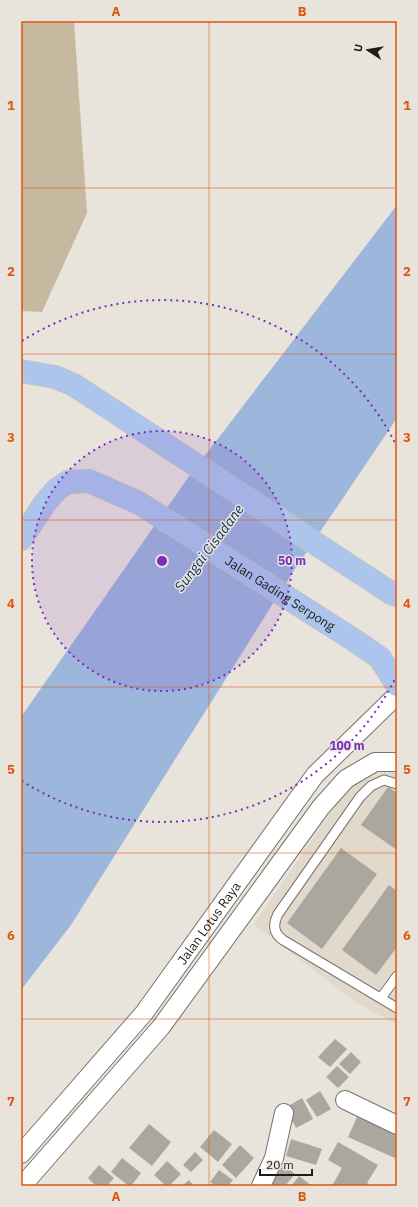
<svg xmlns="http://www.w3.org/2000/svg" width="418" height="1207" viewBox="0 0 418 1207" font-family="'IBM Plex Sans',sans-serif">
	<style>
		.built { fill: #e1d9cb }
		.green { fill: #c6b99f }
		.water { fill: #9db6db }
		.building { fill: #aaa79f }
		.lines { fill: none; stroke-linecap: round; stroke-linejoin: round }
		.service-casing { stroke: #78746d; stroke-width: 11 }
		.minor-casing { stroke: #78746d; stroke-width: 20 }
		.primary-casing { stroke: #c5c4c3; stroke-width: 24 }
		.service { stroke: #fff; stroke-width: 9 }
		.minor { stroke: #fff; stroke-width: 18 }
		.primary { stroke: #abc5ec; stroke-width: 22 }
		.grid { fill: none; stroke: #de560d; stroke-width: 1; stroke-opacity: 0.55 }
		.ring { fill: none; stroke: #7b2cbf; stroke-width: 2; stroke-dasharray: 2 4 }
		.labels { text-anchor: middle; stroke-width: 3; stroke-linejoin: round; paint-order: stroke }
		.street-label { font-size: 13px; fill: #1f1d1a; stroke: #e8e4dc }
		.water-label { font-size: 14px; font-style: italic; fill: #0b2b59; stroke: #e8e4dc }
		.centre { fill: #7b2cbf; stroke: #e8e4dc; stroke-width: 2 }
		.ring-label { font-size: 12px; text-anchor: middle; font-weight: bold; fill: #7b2cbf; stroke: #e8e4dc; stroke-width: 3; stroke-linejoin: round; paint-order: stroke }
		.neatline { fill: none; stroke: #de560d; stroke-width: 1.5 }
		.grid-label { font-size: 13px; text-anchor: middle; font-weight: bold; fill: #de560d }
	</style>
	<rect width="100%" height="100%" fill="#e8e4dc"/>
	<path class="built" d="M385,771L397,773V1024L356,1003L254,924L349,786Z"/>
	<path class="green" d="M21,21H74L87,213L42,312L21,311Z"/>
	<path class="water" d="M397,205V418L291,575L71,925L21,990V717L187,479Z"/>
	<path class="building" d="M388,787L397,793V850L361,825Z
		M341,848L377,874L322,949L287,923Z
		M389,885L397,891V947L376,975L342,950Z
		M335,1039L347,1049L330,1067L318,1057Z
		M351,1052L361,1062L350,1074L339,1064Z
		M337,1066L349,1077L338,1088L326,1077Z
		M320,1091L331,1109L317,1117L306,1100Z
		M302,1098L313,1119L296,1128L285,1108Z
		M357,1117L397,1134V1159L348,1137Z
		M149,1124L171,1142L152,1166L129,1148Z
		M214,1130L232,1144L218,1162L200,1147Z
		M291,1139L322,1149L316,1165L286,1156Z
		M338,1142L378,1165L367,1183L373,1186H332L342,1168L328,1160Z
		M240,1145L254,1158L236,1178L222,1165Z
		M195,1152L203,1160L191,1172L183,1165Z
		M122,1158L141,1173L131,1186H129L111,1172Z
		M167,1161L181,1174L169,1186H166L154,1175Z
		M99,1165L114,1178L107,1186H96L88,1178Z
		M284,1165L295,1174L285,1186H269L268,1185Z
		M219,1170L233,1180L228,1186H216L210,1182Z
		M299,1176L312,1186H291Z
		M189,1180L194,1186H182Z"/>
	<g class="lines">
		<defs>
			<path id="service" d="M397,784L384,780L371,786L360,797L278,914C273,924 273,933 283,940L397,1008
				M381,998L397,976"/>
			<g id="minor">
				<path d="M345,1100L397,1125"/>
				<path id="s1" d="M21,1154L144,1013L315,775L397,695"/>
				<path d="M22,1186L161,1027L321,807L346,779L375,762H397"/>
				<path d="M261,1186L274,1158L284,1113"/>
			</g>
			<g id="primary">
				<path d="M21,371L55,377L74,385L391,593L397,595"/>
				<path id="s2" d="M21,539L45,503L56,490L68,482L89,481L139,503L357,642L380,658L397,685"/>
			</g>
		</defs>
		<use href="#service" class="service-casing"/>
		<use href="#minor" class="minor-casing"/>
		<use href="#primary" class="primary-casing"/>
		<use href="#service" class="service"/>
		<use href="#minor" class="minor"/>
		<use href="#primary" class="primary"/>
	</g>
	<path class="grid" d="M209,21V1186M21,188H397M21,354H397M21,520H397M21,687H397M21,853H397M21,1019H397"/>
	<circle cx="162" cy="561" r="130" fill="#7b2cbf" fill-opacity=".12"/>
	<g class="ring">
		<circle cx="162" cy="561" r="130"/>
		<path d="M397 675A261 261 0 0 1 22 781M22 341A261 261 0 0 1 397 447"/>
	</g>
	<g class="labels">
		<g class="street-label">
			<text dy="5" stroke="none"><textPath href="#s2" startOffset="318">Jalan Gading Serpong</textPath></text>
			<text dy="5" stroke="none"><textPath href="#s1" startOffset="298">Jalan Lotus Raya</textPath></text>
		</g>
		<g class="water-label">
			<text transform="translate(209 548) rotate(-53)" y="5">Sungai Cisadane</text>
		</g>
	</g>
	<circle cx="162" cy="561" r="6" class="centre"/>
	<g class="ring-label">
		<text x="292" y="565">50 m</text>
		<text x="347" y="750">100 m</text>
	</g>
	<rect width="418" height="1207" fill="none" stroke="#e8e4dc" stroke-width="44"/>
	<g transform="translate(368 50) rotate(282)" stroke="#e8e4dc" stroke-width="3" paint-order="stroke">
	<path d="M0-3L7 15L0 10L-7 15Z" fill="#1f1d1a"/>
	<text y="-6" font-size="11" font-weight="bold" text-anchor="middle" fill="#1f1d1a">U</text>
	</g>
	<path d="M260 1169v6h52v-6" fill="none" stroke="#1f1d1a" stroke-width="2"/>
	<text x="266" y="1169" font-size="12" fill="#1f1d1a" stroke="#e8e4dc" stroke-width="3" paint-order="stroke">20 m</text>
	<rect x="22" y="22" width="374" height="1163" class="neatline"/>
	<g class="grid-label">
		<text x="116" y="16">A</text>
		<text x="302" y="16">B</text>
		<text x="11" y="110">1</text>
		<text x="407" y="110">1</text>
		<text x="11" y="276">2</text>
		<text x="407" y="276">2</text>
		<text x="11" y="442">3</text>
		<text x="407" y="442">3</text>
		<text x="11" y="608">4</text>
		<text x="407" y="608">4</text>
		<text x="11" y="774">5</text>
		<text x="407" y="774">5</text>
		<text x="11" y="940">6</text>
		<text x="407" y="940">6</text>
		<text x="11" y="1106">7</text>
		<text x="407" y="1106">7</text>
		<text x="116" y="1201">A</text>
		<text x="302" y="1201">B</text>
	</g>
</svg>
